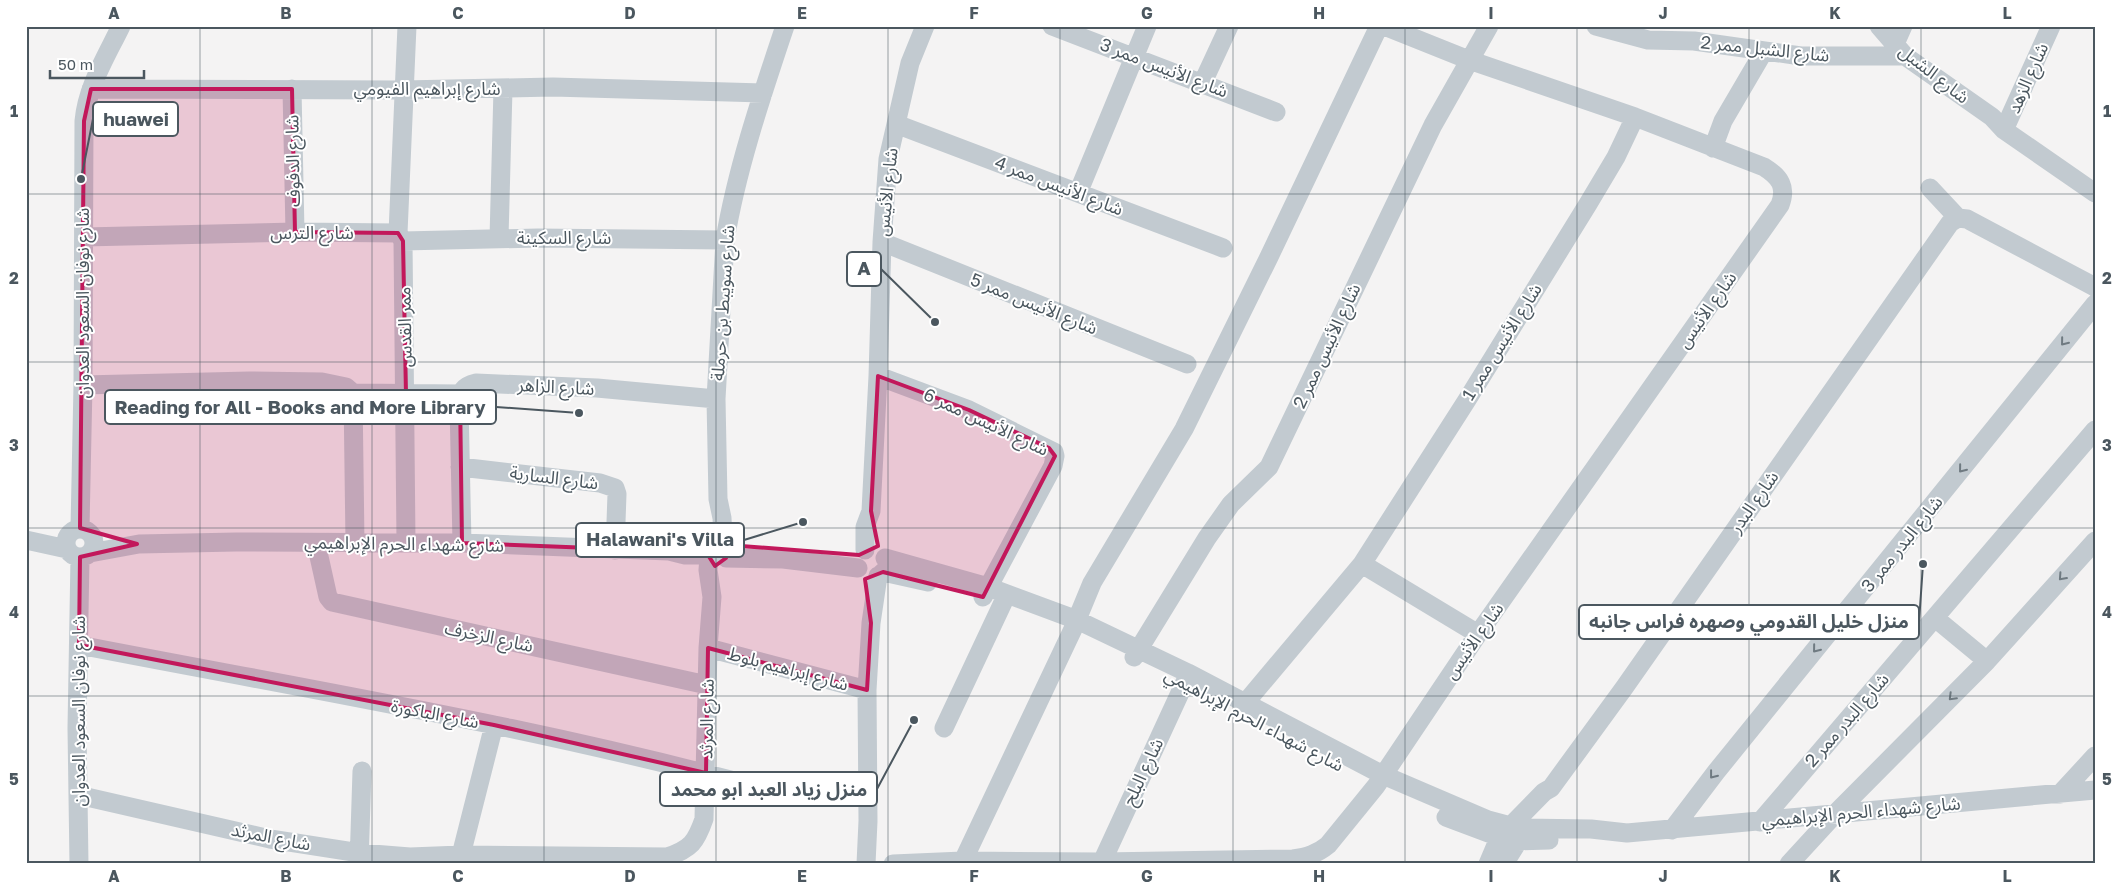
<svg xmlns="http://www.w3.org/2000/svg" width="2121" height="890" viewBox="0 0 2121 890" font-family="'Golos Text','Noto Sans Arabic',sans-serif">
	<style>
		.lines { fill: none; stroke-linecap: round; stroke-linejoin: round }
		.minor { stroke: #c2cad0; stroke-width: 19 }
		.oneway { stroke: #6f7a81 }
		.marked { fill: #c2185b; fill-opacity: 0.2; stroke: #c2185b; stroke-width: 4; stroke-linejoin: round }
		.grid { fill: none; stroke: #4b575f; stroke-width: 1; stroke-opacity: 0.55 }
		.labels { text-anchor: middle; stroke-width: 4; stroke-linejoin: round; paint-order: stroke }
		.street-label { font-size: 18px; fill: #4b575f; stroke: #fff }
		.leader { fill: none; stroke: #4b575f; stroke-width: 2 }
		.callout-dot { fill: #4b575f; stroke: #fff; stroke-width: 2 }
		.callout { fill: #fff; stroke: #4b575f; stroke-width: 2 }
		.callout-label { font-size: 19px; text-anchor: middle; font-weight: bold; fill: #4b575f }
		.neatline { fill: none; stroke: #4b575f; stroke-width: 2 }
		.grid-label { font-size: 16px; text-anchor: middle; font-weight: bold; fill: #4b575f }
	</style>
	<rect width="100%" height="100%" fill="#f4f3f3"/>
	<g class="lines">
		<path class="minor" d="M1052,26L1276,112
			M1596,26L1648,40L1694,41L1801,56H1905
			M1879,26L1905,56L1992,117L2004,130L2095,193
			M1895,44L1903,26
			M1203,82L1229,26
			M91,89L403,90L553,87L763,93
			M292,89L295,232
			M896,124L1223,248
			M2004,130L2051,26
			M1713,148L1723,121L1764,51
			M1930,188L1958,218
			M1078,193L1147,26
			M398,233L403,241L406,542
			M398,233L407,26
			M84,237L295,232L398,233
			M499,238L503,89
			M403,241L538,238L725,240
			M882,242L1187,364
			M878,376L969,410L1054,452L1055,456L1053,466L983,597
			M83,385L249,381L322,382L346,387L353,393L460,394
			M353,393L355,543
			M460,467L600,483L615,488L617,494L615,550
			M80,528L83,385L84,121C87,87 106,57 121,26
			M66 543a14 14 0 1 1 28 0a14 14 0 1 1-28 0Z
			M26,540L67,549
			M723,541L722,518L718,499L716,399L725,240C737,168 762,95 785,26
			M316,543L328,597L332,602L707,685
			M462,543L459,404C460,392 463,386 476,383L597,388L716,399
			M865,550V527L871,511L878,376L882,242L888,159L910,63L925,26
			M90,553L139,544L236,542L462,543L669,551L685,555H708
			M726,558L783,559L858,568
			M885,558L988,587L1077,620L1188,673L1383,775L1488,820L1518,828L1591,829L1627,833L2095,790
			M1362,564L1478,634
			M883,572L928,582
			M1935,618L1987,661
			M79,645C316,691 556,730 789,796
			M708,648L867,690
			M1134,657L1207,538L1231,504L1269,467L1433,125L1489,26
			M1246,702L1362,564L1467,400L1588,204L1616,157L1635,117
			M944,728L1007,594
			M2060,794L2095,756
			M78,795L270,839L360,853L410,857L461,855L667,857C691,849 696,842 704,819L708,648L712,597L708,570L709,557
			M1446,817L1510,841L1549,840
			M1760,822L2095,430
			M1672,830L1716,772L2095,304
			M461,855L494,725
			M963,861L1073,629L1092,583L1184,429L1269,257L1379,26
			M1102,862L1185,682
			M79,864L77,728L80,557
			M359,864L362,771
			M866,864L868,821L867,690L871,623L878,576
			M893,864L963,861L1102,862L1293,859C1307,857 1317,854 1328,845L1376,786L1478,634L1780,205C1787,187 1780,177 1764,167L1635,117L1469,60L1384,26
			M1488,864L1499,838L1544,792L1551,788L1624,688L1950,223L1958,218L1967,219L2095,287
			M1504,864L1524,832
			M1789,864L1834,815L1987,661L2095,541"/>
	</g>
	<defs><path id="oneway-chevron" d="M-2-3.5L2.5 0L-2 3.5" fill="none" stroke-width="1.6" stroke-linecap="round" stroke-linejoin="round" transform="scale(1.25)"/></defs>
	<g class="oneway">
		<use href="#oneway-chevron" transform="translate(2064 342) rotate(129)"/>
		<use href="#oneway-chevron" transform="translate(1962 469) rotate(129)"/>
		<use href="#oneway-chevron" transform="translate(2062 577) rotate(132)"/>
		<use href="#oneway-chevron" transform="translate(1816 649) rotate(129)"/>
		<use href="#oneway-chevron" transform="translate(1952 697) rotate(135)"/>
		<use href="#oneway-chevron" transform="translate(1713 775) rotate(128)"/>
	</g>
	<path class="marked" d="M91,89H292L295,232L398,233L403,241L406,394H460L462,543L669,551L708,555L715,566L726,558L728,545L859,555L878,546L871,511L878,376L969,410L1049,448L1055,456L983,597L883,572L865,579L871,623L867,690L708,648L706,773L494,725L79,645L80,557L137,544L80,528L84,121Z"/>
	<path class="grid" d="M200,26V864M372,26V864M544,26V864M716,26V864M888,26V864M1060,26V864M1233,26V864M1405,26V864M1577,26V864M1749,26V864M1921,26V864M26,194H2095M26,362H2095M26,528H2095M26,696H2095"/>
	<g class="labels">
		<g class="street-label">
			<text transform="translate(1765 49) rotate(6)" y="6">شارع الشبل ممر 2</text>
			<text transform="translate(1164 68) rotate(21)" y="6">شارع الأنيس ممر 3</text>
			<text transform="translate(1934 74) rotate(38)" y="6">شارع الشبل</text>
			<text transform="translate(2028 78) rotate(-66)" y="6">شارع الزهد</text>
			<text x="427" y="95">شارع إبراهيم الفيومي</text>
			<text transform="translate(293 161) rotate(-91)" y="6">شارع الدفوف</text>
			<text transform="translate(1059 186) rotate(21)" y="6">شارع الأنيس ممر 4</text>
			<text transform="translate(887 192) rotate(-84)" y="6">شارع الأنيس</text>
			<text x="312" y="239">شارع الترس</text>
			<text x="564" y="244">شارع السكينة</text>
			<text transform="translate(83 303) rotate(-90)" y="6">شارع نوفان السعود العدوان</text>
			<text transform="translate(723 303) rotate(-86)" y="6">شارع سويبط بن حرملة</text>
			<text transform="translate(1034 304) rotate(22)" y="6">شارع الأنيس ممر 5</text>
			<text transform="translate(1707 310) rotate(-55)" y="6">شارع الأنيس</text>
			<text transform="translate(405 327) rotate(-91)" y="6">ممر القدس</text>
			<text transform="translate(1502 342) rotate(-58)" y="6">شارع الأنيس ممر 1</text>
			<text transform="translate(1327 346) rotate(-65)" y="6">شارع الأنيس ممر 2</text>
			<text transform="translate(556 387) rotate(3)" y="6">شارع الزاهر</text>
			<text transform="translate(986 422) rotate(25)" y="6">شارع الأنيس ممر 6</text>
			<text transform="translate(554 478) rotate(7)" y="6">شارع السارية</text>
			<text transform="translate(1754 502) rotate(-55)" y="6">شارع البدر</text>
			<text transform="translate(404 544) rotate(1)" y="6">شارع شهداء الحرم الإبراهيمي</text>
			<text transform="translate(1902 544) rotate(-51)" y="6">شارع البدر ممر 3</text>
			<text transform="translate(489 637) rotate(12)" y="6">شارع الزخرف</text>
			<text transform="translate(1474 641) rotate(-55)" y="6">شارع الأنيس</text>
			<text transform="translate(788 669) rotate(15)" y="6">شارع إبراهيم بلوط</text>
			<text transform="translate(79 711) rotate(-90)" y="6">شارع نوفان السعود العدوان</text>
			<text transform="translate(435 714) rotate(11)" y="6">شارع الباكورة</text>
			<text transform="translate(707 719) rotate(-89)" y="6">شارع المرثد</text>
			<text transform="translate(1254 720) rotate(28)" y="6">شارع شهداء الحرم الإبراهيمي</text>
			<text transform="translate(1847 720) rotate(-49)" y="6">شارع البدر ممر 2</text>
			<text transform="translate(1143 772) rotate(-65)" y="6">شارع البلح</text>
			<text transform="translate(1861 812) rotate(-5)" y="6">شارع شهداء الحرم الإبراهيمي</text>
			<text transform="translate(271 837) rotate(11)" y="6">شارع المرثد</text>
		</g>
	</g>
	<path class="leader" d="M81 179L93 119M935 322L881 269M579 413L496 407M803 522L744 540M1923 564L1919 622M914 720L877 789"/>
	<g class="callout-dot">
		<circle cx="81" cy="179" r="5"/>
		<circle cx="935" cy="322" r="5"/>
		<circle cx="579" cy="413" r="5"/>
		<circle cx="803" cy="522" r="5"/>
		<circle cx="1923" cy="564" r="5"/>
		<circle cx="914" cy="720" r="5"/>
	</g>
	<g class="callout">
		<rect x="93" y="102" width="85" height="34" rx="5"/>
		<rect x="847" y="252" width="34" height="34" rx="5"/>
		<rect x="105" y="390" width="391" height="34" rx="5"/>
		<rect x="576" y="523" width="168" height="34" rx="5"/>
		<rect x="1579" y="605" width="340" height="34" rx="5"/>
		<rect x="660" y="772" width="217" height="34" rx="5"/>
	</g>
	<g class="callout-label">
		<text x="136" y="126">huawei</text>
		<text x="864" y="275">A</text>
		<text x="300" y="414">Reading for All - Books and More Library</text>
		<text x="660" y="546">Halawani's Villa</text>
		<text x="1749" y="628">منزل خليل القدومي وصهره فراس جانبه</text>
		<text x="769" y="796">منزل زياد العبد ابو محمد</text>
	</g>
	<rect width="2121" height="890" fill="none" stroke="#ffffff" stroke-width="55"/>
	<path d="M50 70v8h94v-8" fill="none" stroke="#4b575f" stroke-width="2.5"/>
	<text x="58" y="70" font-size="15" fill="#4b575f" stroke="#ffffff" stroke-width="4" paint-order="stroke">50 m</text>
	<rect x="28" y="28" width="2066" height="834" class="neatline"/>
	<g class="grid-label">
		<text x="114" y="19">A</text>
		<text x="286" y="19">B</text>
		<text x="458" y="19">C</text>
		<text x="630" y="19">D</text>
		<text x="802" y="19">E</text>
		<text x="974" y="19">F</text>
		<text x="1147" y="19">G</text>
		<text x="1319" y="19">H</text>
		<text x="1491" y="19">I</text>
		<text x="1663" y="19">J</text>
		<text x="1835" y="19">K</text>
		<text x="2007" y="19">L</text>
		<text x="14" y="117">1</text>
		<text x="2107" y="117">1</text>
		<text x="14" y="284">2</text>
		<text x="2107" y="284">2</text>
		<text x="14" y="451">3</text>
		<text x="2107" y="451">3</text>
		<text x="14" y="618">4</text>
		<text x="2107" y="618">4</text>
		<text x="14" y="785">5</text>
		<text x="2107" y="785">5</text>
		<text x="114" y="882">A</text>
		<text x="286" y="882">B</text>
		<text x="458" y="882">C</text>
		<text x="630" y="882">D</text>
		<text x="802" y="882">E</text>
		<text x="974" y="882">F</text>
		<text x="1147" y="882">G</text>
		<text x="1319" y="882">H</text>
		<text x="1491" y="882">I</text>
		<text x="1663" y="882">J</text>
		<text x="1835" y="882">K</text>
		<text x="2007" y="882">L</text>
	</g>
</svg>
